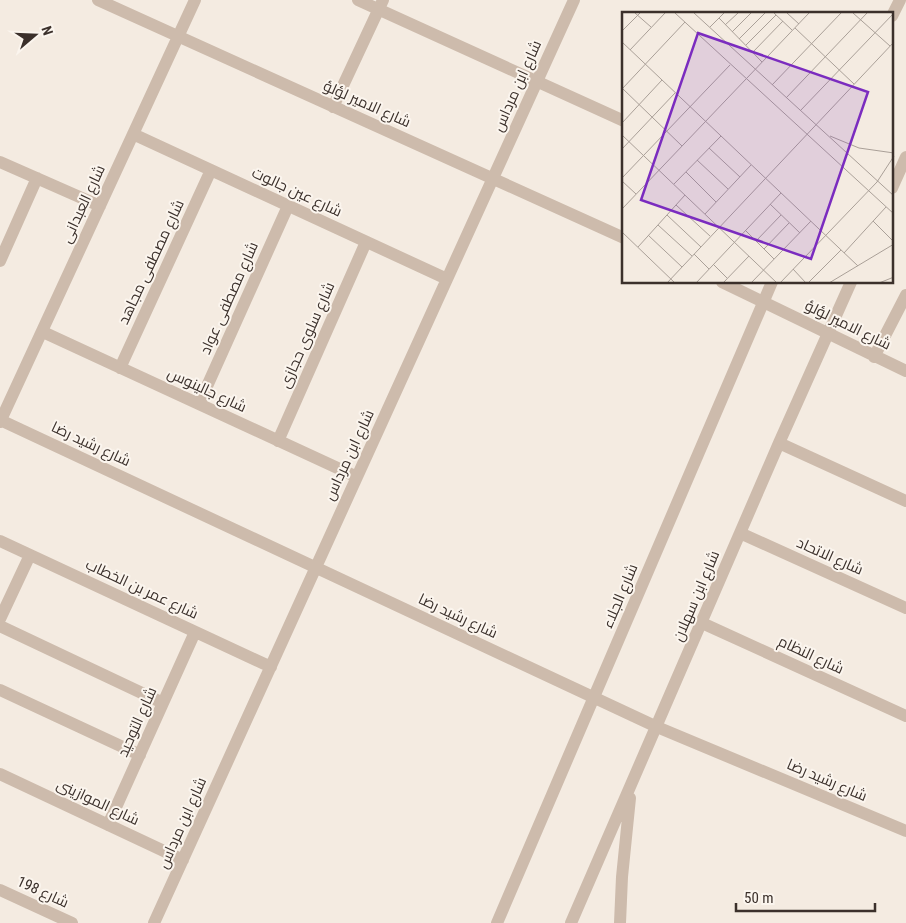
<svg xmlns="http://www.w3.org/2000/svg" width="906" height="923" viewBox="0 0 906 923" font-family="'Roboto Condensed',Cairo,sans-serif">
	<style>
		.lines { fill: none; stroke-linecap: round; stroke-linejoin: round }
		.street { stroke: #cdbbac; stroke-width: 12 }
		.labels { text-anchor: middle; stroke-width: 4; stroke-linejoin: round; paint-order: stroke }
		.street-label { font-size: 15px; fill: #3b302b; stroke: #fbf5ee }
		.inset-road { fill: none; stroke: #aaa098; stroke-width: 1 }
		.view { fill: #7b2cbf; fill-opacity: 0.15; stroke: #7b2cbf; stroke-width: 2.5 }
		.inset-edge { fill: none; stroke: #3b302b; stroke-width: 2.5 }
	</style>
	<rect width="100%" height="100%" fill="#f4ebe1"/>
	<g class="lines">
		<path class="street" d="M98,0L624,238
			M358,0L624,121
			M892,16L900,0
			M333,107L383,0
			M133,134L447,279
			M0,162L100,206
			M892,188L906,157
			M0,261L37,178
			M722,282L906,371
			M43,332L357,477
			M874,357L906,295
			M120,368L211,170
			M199,404L288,206
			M0,420L657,727L906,831
			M0,422L195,0
			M278,441L366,242
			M779,443L906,501
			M740,533L906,608
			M0,541L271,667
			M0,619L30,555
			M702,623L906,716
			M0,626L163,703
			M0,690L140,755
			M0,774L183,860
			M108,825L195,632
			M0,890L72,923
			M154,923L574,0
			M497,923L772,282
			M571,923L779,443L851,282
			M620,923L622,877L630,798"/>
	</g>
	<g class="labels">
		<g class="street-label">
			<text transform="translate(517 86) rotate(-66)" y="5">شارع ابن مرداس</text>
			<text transform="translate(367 104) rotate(24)" y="5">شارع الامير لؤلؤ</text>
			<text transform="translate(297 192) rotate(25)" y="5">شارع عين جالوت</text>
			<text transform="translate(83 204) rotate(-65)" y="5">شارع العبدانى</text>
			<text transform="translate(151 262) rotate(-65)" y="5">شارع مصطفى مجاهد</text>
			<text transform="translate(229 298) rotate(-66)" y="5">شارع مصطفى عواد</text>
			<text transform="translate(848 325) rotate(26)" y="5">شارع الامير لؤلؤ</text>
			<text transform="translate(307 335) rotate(-66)" y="5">شارع سلوى حجازى</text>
			<text transform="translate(207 390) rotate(25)" y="5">شارع جالينوس</text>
			<text transform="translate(91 444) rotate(25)" y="5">شارع رشيد رضا</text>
			<text transform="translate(349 455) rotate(-65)" y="5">شارع ابن مرداس</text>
			<text transform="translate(830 556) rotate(24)" y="5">شارع الاتحاد</text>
			<text transform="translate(142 589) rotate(25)" y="5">شارع عمر بن الخطاب</text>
			<text transform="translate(620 596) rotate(-67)" y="5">شارع الجلاء</text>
			<text transform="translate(696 596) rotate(-67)" y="5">شارع ابن سهلان</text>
			<text transform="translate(458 616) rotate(25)" y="5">شارع رشيد رضا</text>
			<text transform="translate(811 655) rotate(25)" y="5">شارع النظام</text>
			<text transform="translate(137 722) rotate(-66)" y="5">شارع التوحيد</text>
			<text transform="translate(827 780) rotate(23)" y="5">شارع رشيد رضا</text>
			<text transform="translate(98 802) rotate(25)" y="5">شارع الموازينى</text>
			<text transform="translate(182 823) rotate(-66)" y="5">شارع ابن مرداس</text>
			<text transform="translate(43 892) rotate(25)" y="5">شارع 198</text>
		</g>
	</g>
	<g transform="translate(622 12)">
		<rect width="271" height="271" fill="#f4ebe1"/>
		<path class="inset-road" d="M13,1L29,15M53,1L272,202M72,1L272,184M152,1L170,18M165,1L177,12M231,1L268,34M97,6L140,50M103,13L116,1M88,15L102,1M173,16L232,72M0,19L18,1M110,20L129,1M117,27L143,1M0,30L236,254M124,33L154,3M8,38L43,1M131,40L161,9M150,73L219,1M0,76L60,134M0,77L63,10M164,86L245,1M178,99L272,1M0,111L40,68M0,123L155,271M208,124L237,136L272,141M87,136L118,165M0,137L53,81M75,148L106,177M64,160L94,190M0,166L108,53M0,169L14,182M52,172L99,124M148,192L178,221M54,193L88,224M0,197L187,1M83,202L129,153M45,203L79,235M251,209L272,230M36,213L70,244M123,218L152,247M0,220L53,271M26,223L60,255M134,229L159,203M16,235L63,183M142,237L167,211M222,241L264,195M72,242L87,257M91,252L105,266M171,257L184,271M45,271L272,30M74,271L159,181M101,271L127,244M129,271L189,209M158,271L255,170L272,144M186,271L219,238M207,271L272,232M257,271L272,265"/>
		<path class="view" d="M76,21L246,80L189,247L19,188Z"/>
		<rect width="271" height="271" class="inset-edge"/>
	</g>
	<g transform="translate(35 35) rotate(71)" stroke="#fbf5ee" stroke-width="4" paint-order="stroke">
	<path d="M0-4L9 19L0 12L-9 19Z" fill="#3b302b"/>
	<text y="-8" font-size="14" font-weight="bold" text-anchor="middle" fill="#3b302b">N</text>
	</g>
	<path d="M736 903v8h139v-8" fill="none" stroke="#3b302b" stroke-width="2.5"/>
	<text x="744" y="903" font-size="15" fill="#3b302b" stroke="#fbf5ee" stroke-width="4" paint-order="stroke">50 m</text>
</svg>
